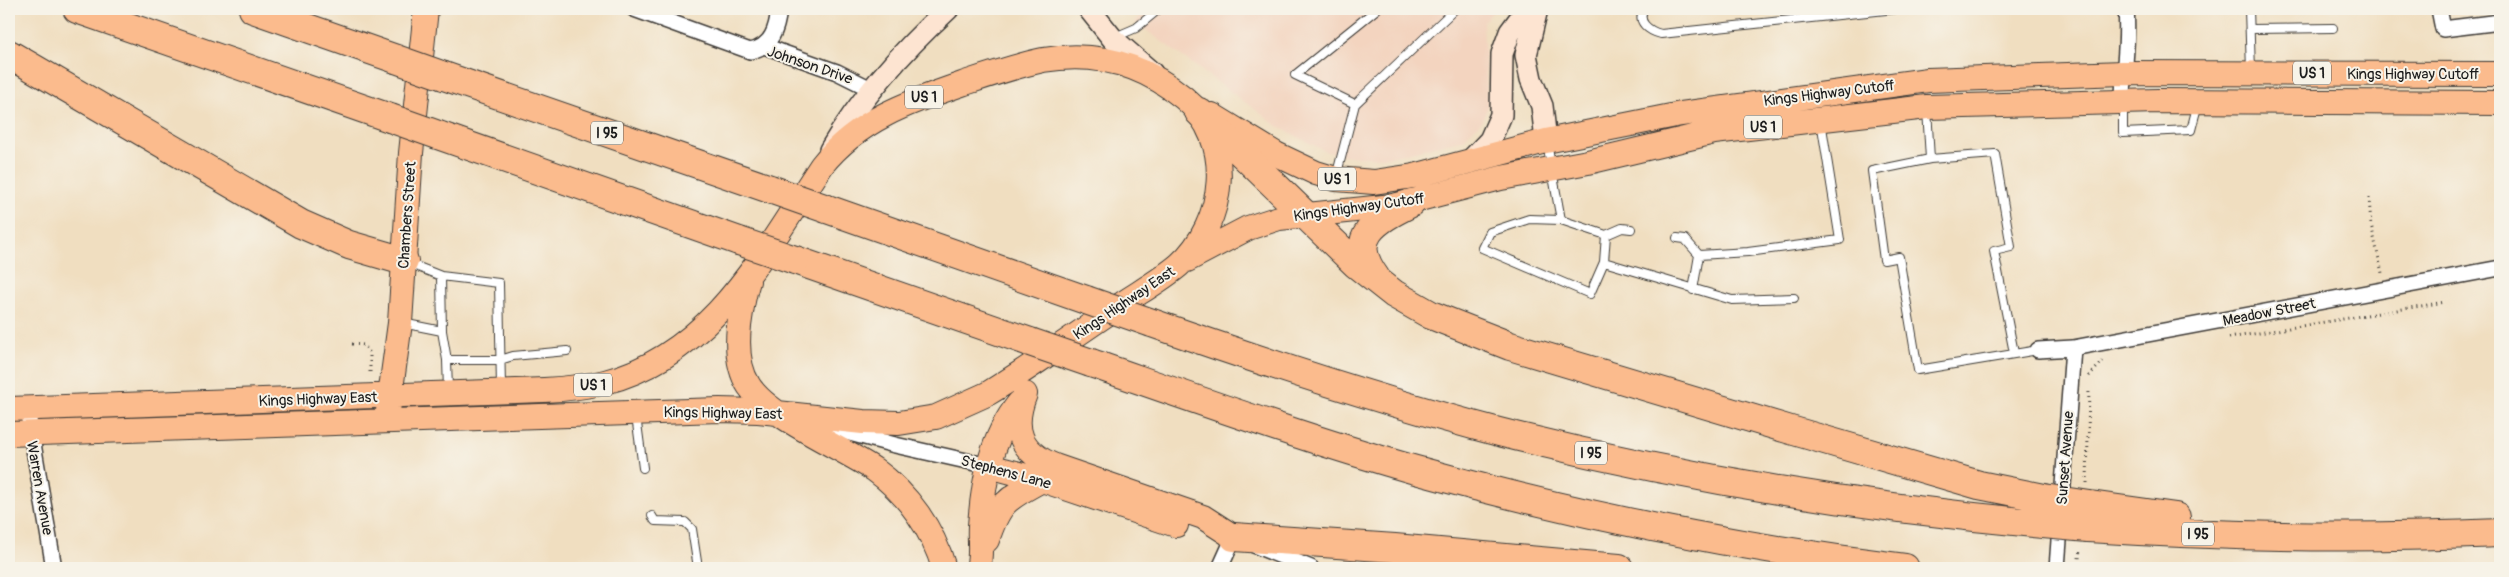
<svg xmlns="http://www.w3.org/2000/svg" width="2509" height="577" viewBox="0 0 2509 577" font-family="Pangolin,sans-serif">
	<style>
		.built { fill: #f3d4bf }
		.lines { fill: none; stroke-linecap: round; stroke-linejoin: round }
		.lane-casing { stroke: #3c3935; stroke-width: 10 }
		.street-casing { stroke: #3c3935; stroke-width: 18 }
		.secondary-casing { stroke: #3c3935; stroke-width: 24 }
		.primary-casing { stroke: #3c3935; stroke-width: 26 }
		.highway-casing { stroke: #3c3935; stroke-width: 30 }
		.path { stroke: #3c3935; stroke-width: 3; stroke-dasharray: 1 4; stroke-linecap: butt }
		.lane { stroke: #fff; stroke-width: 8 }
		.street { stroke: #fff; stroke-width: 15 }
		.secondary { stroke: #fde4d1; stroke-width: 21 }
		.primary { stroke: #fbbb8d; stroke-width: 24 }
		.highway { stroke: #fbbb8d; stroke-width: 28 }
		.highway-bridge-casing { stroke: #3c3935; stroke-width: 30; stroke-linecap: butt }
		.highway-bridge { stroke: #fbbb8d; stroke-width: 28 }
		.labels { text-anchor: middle; stroke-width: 4; stroke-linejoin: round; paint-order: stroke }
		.shield { fill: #f7f3e8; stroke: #5e5c59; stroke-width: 1 }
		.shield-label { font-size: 14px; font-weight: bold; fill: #1c1c1c }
		.street-label { font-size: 15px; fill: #1c1c1c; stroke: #f7f3e8 }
	</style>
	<rect width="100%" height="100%" fill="#f7f3e8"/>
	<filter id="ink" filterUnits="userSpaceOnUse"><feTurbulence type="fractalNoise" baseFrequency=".02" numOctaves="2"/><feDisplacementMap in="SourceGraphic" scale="10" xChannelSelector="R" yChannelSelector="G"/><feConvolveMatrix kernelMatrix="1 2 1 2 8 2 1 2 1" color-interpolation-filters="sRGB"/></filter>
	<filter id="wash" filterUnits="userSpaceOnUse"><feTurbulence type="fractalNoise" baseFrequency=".0096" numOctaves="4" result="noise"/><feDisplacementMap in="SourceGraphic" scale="20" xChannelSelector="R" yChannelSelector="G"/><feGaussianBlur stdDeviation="1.12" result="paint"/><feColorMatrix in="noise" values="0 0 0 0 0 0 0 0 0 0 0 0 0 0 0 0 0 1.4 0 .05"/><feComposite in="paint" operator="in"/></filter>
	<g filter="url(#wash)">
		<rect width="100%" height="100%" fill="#f0dec0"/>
		<path class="built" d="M1147,9H1495L1483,23L1488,107L1481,122L1464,139L1390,157H1357L1327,152L1279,127L1135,22Z"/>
	</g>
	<g filter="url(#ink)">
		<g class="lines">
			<defs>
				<path id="lane" d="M1644,9C1636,22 1649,31 1661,34L1895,9
					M2249,9L2251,71
					M2251,29L2333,28
					M1115,37L1136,28L1159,9
					M1355,104L1295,75L1377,9
					M2123,105V133L2191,130L2198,103
					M1927,109L1930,159
					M1547,143L1561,220L1529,219L1490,232L1482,248L1590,294L1604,262L1606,235L1561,220
					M1336,177L1355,104L1455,9
					M1606,235L1622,228L1631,229
					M1677,238L1685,239L1699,255
					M1604,262L1732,300L1794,298
					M408,263L441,276
					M1693,290L1699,255L1748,252L1840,240L1821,121
					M402,323L442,331
					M2014,353L1994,251L2011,247L1995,154L1930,159L1872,171L1884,260L1899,257L1918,370L2038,350
					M447,360L448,390
					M501,388L499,283L441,276L442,331L447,360H500L513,356L567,351
					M636,416L643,468
					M652,516L655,521L685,522L692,529L698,568"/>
				<path id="street" d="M634,9L750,51C772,47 777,28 779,9
					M2439,9L2443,29L2500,22
					M764,46L837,72L871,89
					M2123,102C2123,69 2129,42 2126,9
					M2038,350L2073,348L2500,268
					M27,408L54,568
					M827,427L895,445L989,466
					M1220,568L1234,537L1311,568
					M2057,568L2073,348"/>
				<path id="secondary" d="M1089,9L1113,39L1152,73
					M1537,9L1526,55L1531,79L1542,106L1546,141
					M830,150C862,96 902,51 948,9
					M1469,162L1490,140L1501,115L1502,54L1510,32L1527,9"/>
				<path id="primary" d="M1212,115L1276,154L1316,173L1336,179L1374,182L1414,176L1546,141L1681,114L1928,80L2123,73L2500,74
					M1187,260L1248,228L1279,218L1393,206L1501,178L1588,162L1714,132L1927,107L2158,101L2500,103
					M748,281C743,296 741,311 739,326C737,345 738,369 749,386C770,418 841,447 875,470C908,494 933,530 944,568
					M1025,394C1011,429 1020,452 1055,466L1203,517L1234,537
					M9,409L544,390C565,389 585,387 605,382C713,354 764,252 822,165C858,120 909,102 962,84C989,75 1015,66 1043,60C1095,51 1143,64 1184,98C1236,140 1226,223 1179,265C1159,282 1134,295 1113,310C1071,338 1030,368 987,394L936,417L899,423L863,422L758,411L719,410L9,434
					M388,411L400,323L411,153L426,9
					M989,466L1042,480L1176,525
					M987,540C1000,501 1007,499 1042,480
					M978,568C982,555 979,540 980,526C983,482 991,438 1019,403"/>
				<path id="highway" d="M77,9L390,118
					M253,9L396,59
					M9,54L301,224L349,245L404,261
					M444,76L770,189
					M1199,112L1356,264L1394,294L1431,315L1510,346L1794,431L1979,485L2044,498
					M438,135L739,241
					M827,209L1086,300
					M795,260L1030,342
					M1376,278C1346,237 1375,221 1411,203
					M1152,323C1266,363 1381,401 1499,432C1677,477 1859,507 2043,524
					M1091,363C1198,400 1304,438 1412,469C1573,514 1739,548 1905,568
					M2090,505L2176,517
					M2088,528C2225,537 2363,539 2500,533
					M1234,537L1395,548L1619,568"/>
			</defs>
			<use href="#lane" class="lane-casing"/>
			<use href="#street" class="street-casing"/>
			<use href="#secondary" class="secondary-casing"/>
			<use href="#primary" class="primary-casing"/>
			<use href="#highway" class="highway-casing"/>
			<path class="path" d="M2369,198L2371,224L2382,273
				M2229,338L2445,302
				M352,344L364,345L370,353V373
				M2089,376L2103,361
				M2087,483L2089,389
				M2078,568L2080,549"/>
			<use href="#lane" class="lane"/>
			<use href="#street" class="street"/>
			<use href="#secondary" class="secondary"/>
			<use href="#primary" class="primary"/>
			<use href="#highway" class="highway"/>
			<defs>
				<path id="highway-bridge" d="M396,59L444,76
					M390,118L438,135
					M770,189L827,209
					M739,241L795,260
					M1086,300L1152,323
					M1030,342L1091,363
					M2044,498L2090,505
					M2043,524L2088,528"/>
			</defs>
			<use href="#highway-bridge" class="highway-bridge-casing"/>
			<use href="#highway-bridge" class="highway-bridge"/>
		</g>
	</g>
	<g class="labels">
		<g class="shield">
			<rect x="2293" y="61.5" width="38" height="23" rx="4"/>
			<rect x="905" y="85.5" width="38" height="23" rx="4"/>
			<rect x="1744" y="115.5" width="38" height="23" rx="4"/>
			<rect x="591" y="121.5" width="32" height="23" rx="4"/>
			<rect x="1318" y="167.5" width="38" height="23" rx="4"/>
			<rect x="574" y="373.5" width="38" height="23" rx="4"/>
			<rect x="1575" y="441.5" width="32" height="23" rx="4"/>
			<rect x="2182" y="522.5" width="32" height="23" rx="4"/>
		</g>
		<g class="shield-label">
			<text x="2312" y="78">US 1</text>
			<text x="924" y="102">US 1</text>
			<text x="1763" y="132">US 1</text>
			<text x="607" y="138">I 95</text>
			<text x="1337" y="184">US 1</text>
			<text x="593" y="390">US 1</text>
			<text x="1591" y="458">I 95</text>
			<text x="2198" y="539">I 95</text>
		</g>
		<g class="street-label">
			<text transform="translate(810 65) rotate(19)" y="5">Johnson Drive</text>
			<text x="2413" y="79">Kings Highway Cutoff</text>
			<text transform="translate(1829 93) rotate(-7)" y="5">Kings Highway Cutoff</text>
			<text transform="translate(1359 207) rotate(-8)" y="5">Kings Highway Cutoff</text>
			<text transform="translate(407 215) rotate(-86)" y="5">Chambers Street</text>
			<text transform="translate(1124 303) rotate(-34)" y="5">Kings Highway East</text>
			<text transform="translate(2269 312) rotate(-11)" y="5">Meadow Street</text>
			<text transform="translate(318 399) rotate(-2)" y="5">Kings Highway East</text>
			<text transform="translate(723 413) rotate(1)" y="5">Kings Highway East</text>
			<text transform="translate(2065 458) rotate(-86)" y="5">Sunset Avenue</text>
			<text transform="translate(1006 472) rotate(15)" y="5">Stephens Lane</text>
			<text transform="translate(40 488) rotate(80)" y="5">Warren Avenue</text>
		</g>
	</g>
	<rect width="2509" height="577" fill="none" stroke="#f7f3e8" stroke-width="30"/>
</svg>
